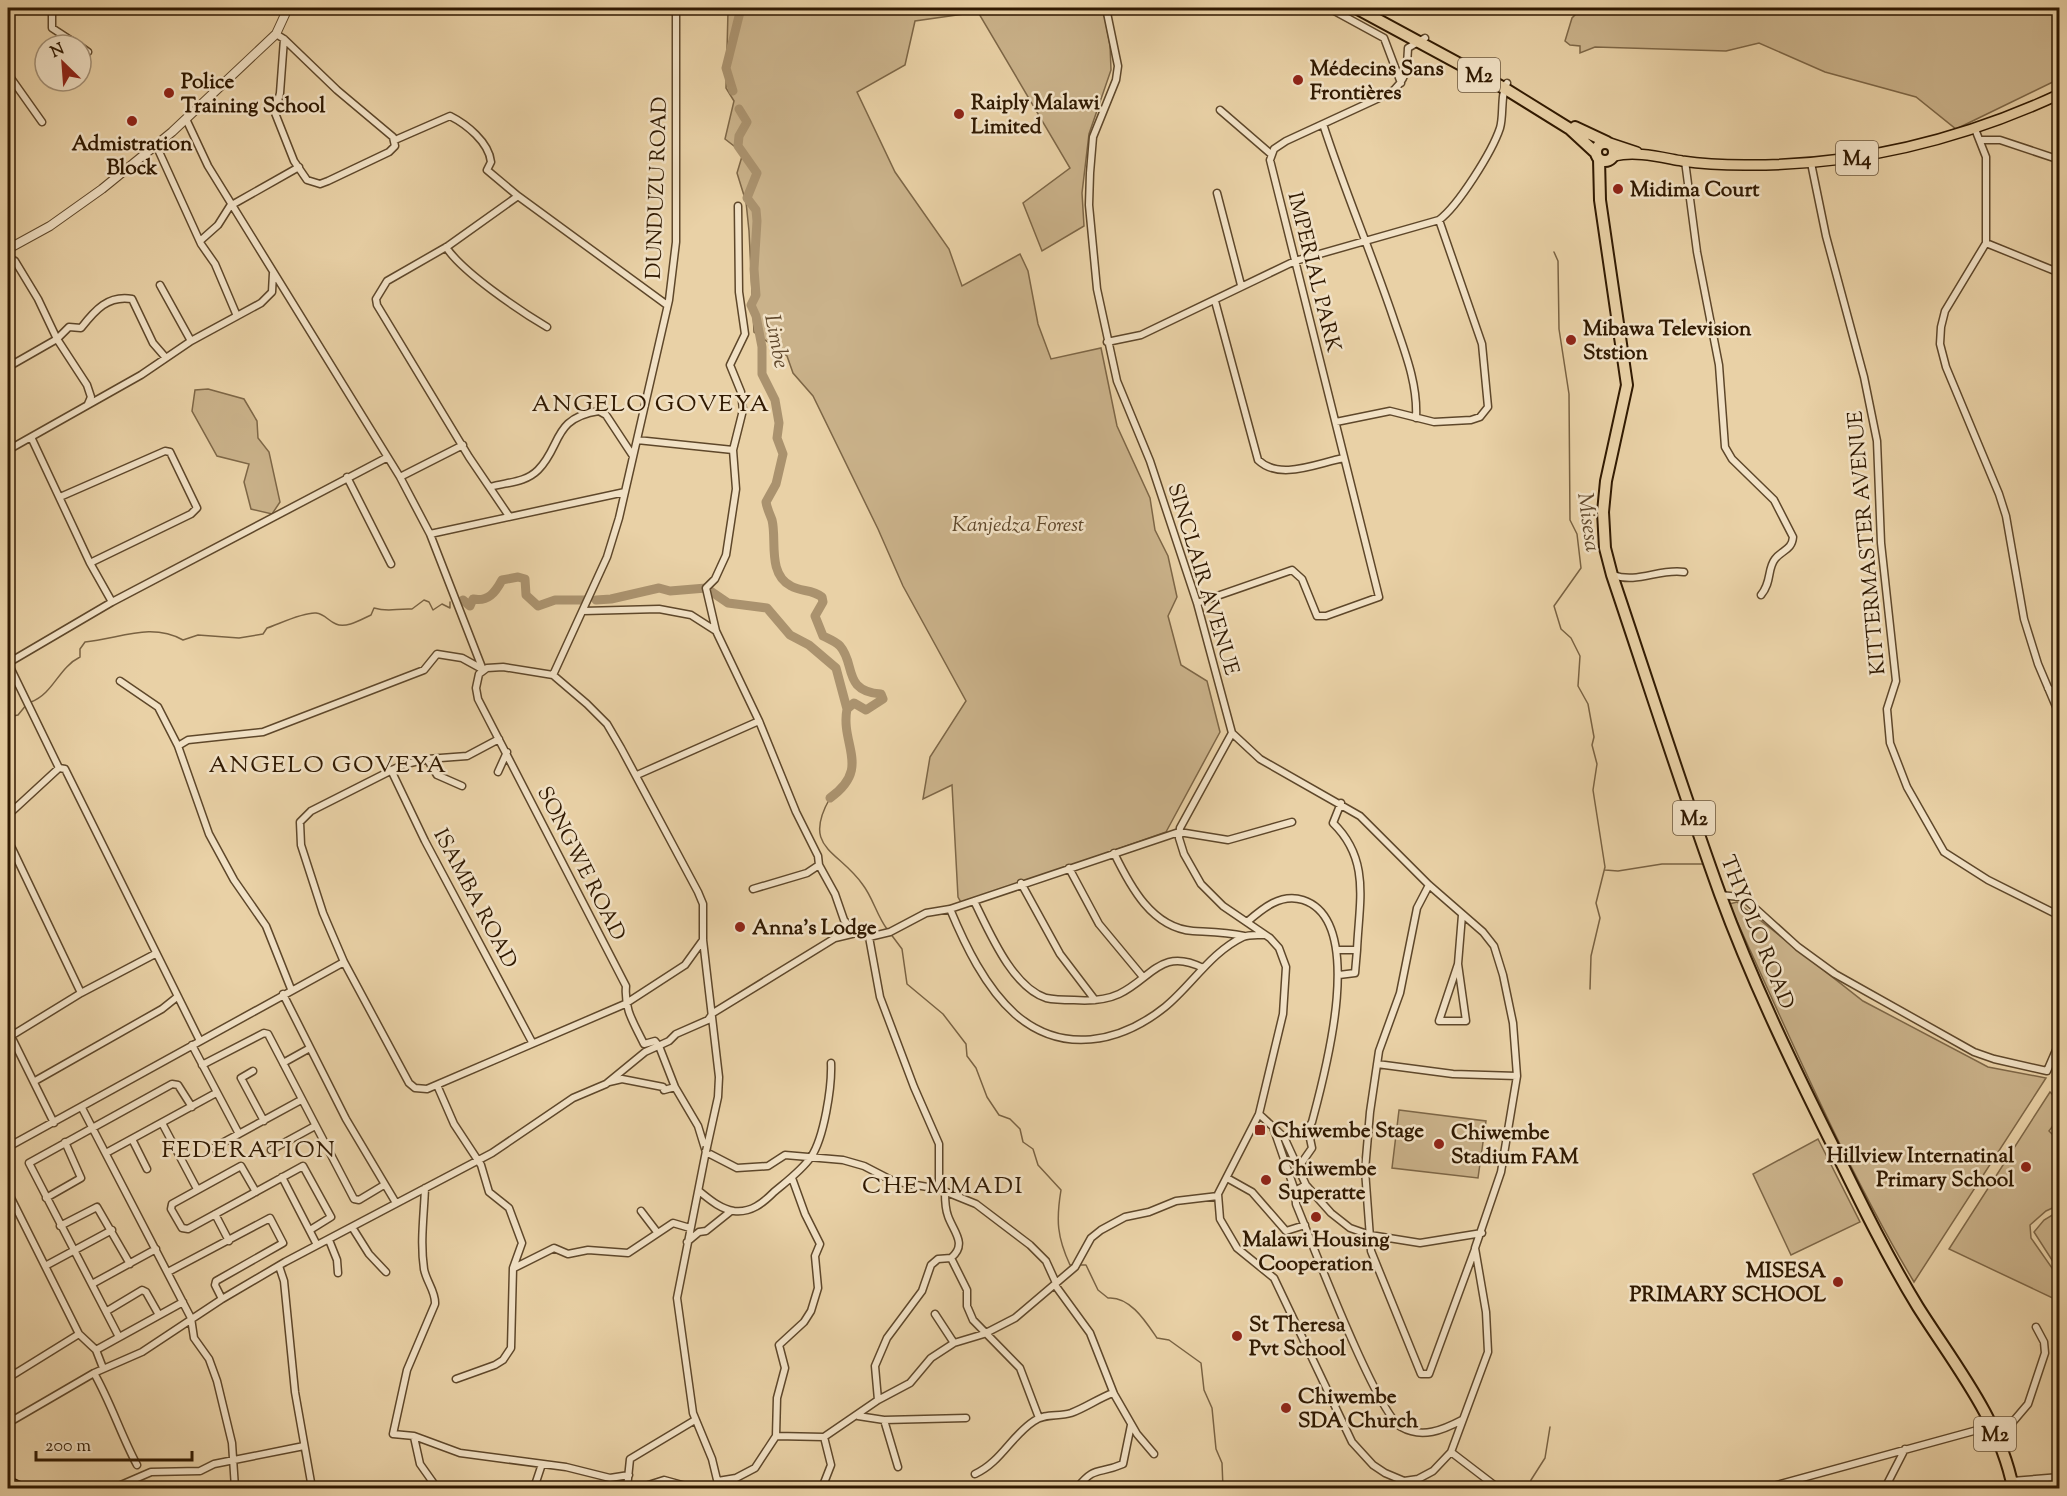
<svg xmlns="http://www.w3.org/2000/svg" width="2067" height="1496" viewBox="0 0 2067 1496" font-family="'Sorts Mill Goudy',serif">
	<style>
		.green { fill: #cab28a; stroke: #7d6646; stroke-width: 1.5 }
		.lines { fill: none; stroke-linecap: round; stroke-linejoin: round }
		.stream { stroke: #796242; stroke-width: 1.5 }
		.river { stroke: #aa926e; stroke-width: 9 }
		.minor-casing { stroke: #5e472a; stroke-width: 9 }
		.tertiary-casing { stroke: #5e472a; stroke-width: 10 }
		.secondary-casing { stroke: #301901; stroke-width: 11 }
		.primary-casing { stroke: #301901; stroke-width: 12 }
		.trunk-casing { stroke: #301901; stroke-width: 14 }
		.minor { stroke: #f1e1c5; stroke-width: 6 }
		.tertiary { stroke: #f1e1c5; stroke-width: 8 }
		.secondary { stroke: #f1e1c5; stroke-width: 8 }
		.primary { stroke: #e9d1a6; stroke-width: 9 }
		.trunk { stroke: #e9d1a6; stroke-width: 10 }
		.minor-bridge-casing { stroke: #5e472a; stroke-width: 9; stroke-linecap: butt }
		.minor-bridge { stroke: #f1e1c5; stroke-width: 6 }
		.poi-dot { fill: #8f2418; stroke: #f1e1c5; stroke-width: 2 }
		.labels { text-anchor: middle; stroke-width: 5; stroke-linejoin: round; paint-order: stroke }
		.shield { fill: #f1e1c5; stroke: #6a553c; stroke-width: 1.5 }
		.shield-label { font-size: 20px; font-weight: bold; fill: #301901 }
		.poi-label { font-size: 21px; font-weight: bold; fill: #301901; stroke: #f1e1c5; text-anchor: start }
		.street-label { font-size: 21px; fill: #301901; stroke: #f1e1c5 }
		.park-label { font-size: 21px; font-style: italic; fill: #5e472a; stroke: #f1e1c5 }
		.water-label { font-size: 22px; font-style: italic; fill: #61492d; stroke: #f1e1c5 }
		.quarter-label { font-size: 24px; letter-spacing: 1.5px; fill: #301901; stroke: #f1e1c5 }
	</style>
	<rect width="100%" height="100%" fill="#e9d1a6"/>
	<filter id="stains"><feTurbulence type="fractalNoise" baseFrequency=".00333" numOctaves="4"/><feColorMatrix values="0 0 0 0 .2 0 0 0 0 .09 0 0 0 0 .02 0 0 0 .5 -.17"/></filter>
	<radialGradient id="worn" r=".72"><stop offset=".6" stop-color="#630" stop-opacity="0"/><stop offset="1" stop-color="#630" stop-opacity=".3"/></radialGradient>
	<path class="green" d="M722,8H1103L1110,45L1111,70L1089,134L1082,193L1084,226L1042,251L1023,203L1070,168L978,12L915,21L905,65L857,92L895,172L949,249L962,286L1020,254L1028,271L1038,324L1051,359L1101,348L1117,426L1150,498L1155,530L1168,556L1177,597L1168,616L1181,665L1207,681L1220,732L1166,832L962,904L958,897L952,785L923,799L930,757L966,701L903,586L878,529L813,396L793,373L787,356L754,332L749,231L746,202L737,173L743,153L725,139L734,101L726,88L728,11Z
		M1582,8H2059V79L1956,129L1916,97L1825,72L1759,43L1726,51L1595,47L1580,53V46L1570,45L1565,41L1572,18Z
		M208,389L244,399L257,421L258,438L269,452L280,502L272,514L251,509L244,482L249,464L217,456L192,411L195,390Z
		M1737,902L1863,1001L1988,1067L2046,1078L1914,1282C1842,1161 1788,1032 1729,904Z
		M2050,1092L2059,1101V1118L2049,1131L2059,1141V1205L2046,1211L2030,1225L2031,1238L2059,1278V1301L1949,1249Z
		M1399,1110L1486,1121L1478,1178L1392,1168Z
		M1818,1139L1860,1222L1791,1255L1753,1174Z
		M2054,1214H2059V1271L2034,1232L2044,1220Z"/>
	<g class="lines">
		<path class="stream" d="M1554,252L1558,261L1559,329L1569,394L1570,520L1577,534L1581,568L1554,606L1561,629L1571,638L1580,656L1578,686L1588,704L1594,737L1592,745L1597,764L1593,790L1605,867L1596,903L1600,918L1591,956L1590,989
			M31,702C54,693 58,668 80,657V649L85,642C119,639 150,622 183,640L198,635L239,638L263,634L267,628C279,624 303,612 316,613C325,614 328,621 336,624C346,629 362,619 371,615L374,608C390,613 396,608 412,609L424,600L429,602L433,610L442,604L450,608V602
			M8,717L18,715L27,704
			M830,798C801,849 839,850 863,885C873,898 877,916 887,929
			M1605,870L1618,871L1662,864H1703
			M890,933L902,949L907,984L943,1014L966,1044L967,1056L976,1068L987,1097L999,1115L1010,1119L1020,1129L1023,1142L1033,1149L1038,1165L1061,1190C1056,1220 1057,1237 1070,1265H1073
			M1080,1265H1086L1098,1290L1108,1298C1130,1296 1146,1322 1157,1338L1169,1340L1201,1363L1204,1390L1212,1408L1216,1449L1222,1463L1223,1488
			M1529,1488L1531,1480L1545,1458L1550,1427"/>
		<path class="river" d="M733,91L726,68L741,8
			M739,109L747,122L739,136L738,146L757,173L747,198L756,210L757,221L754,269L756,295L751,305L756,316L762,347V374L775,400L779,423L777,438L783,454L776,484L766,502C767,509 770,514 772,520C777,539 767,574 791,586C801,592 812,589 822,597L823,602L815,616L823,636C829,639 835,641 840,646C856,664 842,691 881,694L883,699L866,710L854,703L847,709C840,745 872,768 830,798
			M463,600L470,606L473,599C488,602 495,593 502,580L518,577L525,579L526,595L538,606L555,600H587
			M596,600L611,599L659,588L670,591L706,588L728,603L767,608L790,635L809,645L836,668L847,709"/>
		<defs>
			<path id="minor" d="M52,8V28L78,45
				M1106,8L1118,66L1116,80L1093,137L1090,173L1089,205L1097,289L1117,381L1150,461L1197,603L1232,733L1180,828L1179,838L1184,854L1201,884L1223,906L1270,938L1279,948L1286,967L1283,1014L1259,1114L1218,1194L1220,1219L1237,1248L1274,1278L1352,1442L1373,1465L1385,1473L1404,1481L1418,1479L1433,1471L1451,1452L1488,1352L1486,1312L1475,1248L1501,1172L1517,1076L1513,1023L1503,975L1494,946L1483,932L1429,885L1360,816L1260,759L1232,733
				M1329,8L1384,38L1401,83
				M8,12L11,8
				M276,34L284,39L337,90L393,137L395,146L389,152L328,181L320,184L307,180L294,161L275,113L280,93L284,39
				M81,47L88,52
				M8,74L42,122
				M1220,110L1271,154
				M186,119L208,166L400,477L430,534L483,670
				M1323,124C1344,189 1371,252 1393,317C1404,350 1418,383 1416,418
				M1975,129L1986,157V243L1945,311L1941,327L1940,344L1946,367L1999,494L2006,516L2024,619L2038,664L2060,716
				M395,140L450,116C466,124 489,142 491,162L487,170L518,196
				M1982,140H2000L2060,160
				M156,145L201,244L215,264L237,316
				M1685,161L1697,252L1719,365L1725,447L1732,459L1774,500L1793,537C1792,550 1782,550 1775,559C1767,569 1772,582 1761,595
				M1811,163L1826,236L1864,377L1877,441L1881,543L1896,681L1887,709L1890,743L1907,787L1944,852L1988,880L2060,916
				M1217,193L1241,285
				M200,241L218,225L230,206L299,167
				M1986,243L2060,273
				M446,247C462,272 520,311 547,327
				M8,257L15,261L38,299L57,339L87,385L91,397L88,404
				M273,273L272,292L261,303L191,341L141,375L31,437L90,563L112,602L386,458
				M160,285L191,341
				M1215,301L1258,460C1280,481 1317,463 1344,458
				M1107,342L1141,335L1295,261L1439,220C1458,206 1492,152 1500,128C1504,114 1500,95 1507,83
				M8,367L57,339L69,327L81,328C95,310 108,295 132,299L153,343L166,358
				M1336,422L1390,411L1434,422L1471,420L1480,417L1488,407L1482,344L1439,220
				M637,440L733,450
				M8,450L31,437
				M347,477L391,564
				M400,477L463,445
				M490,487C507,482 525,483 538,470C562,446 552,418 599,411L606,415L633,456
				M60,497L165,451L170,452L197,508L191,514L90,563
				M509,516L469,457L377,305L376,299L387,281L448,246L518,196L667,305
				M430,534L625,492
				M1613,575C1637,584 1660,568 1684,572
				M1197,603L1292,570L1302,579L1317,616H1326L1379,597L1270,160L1274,149L1286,141L1390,93C1407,80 1407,69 1408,48L1425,38
				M583,611L659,609L691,615L716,631L759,721L796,812L818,856L819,865L835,894L844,920L856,933
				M716,631L706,588L715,579L726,555L736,489L733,450L743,410L741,392L730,365L745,334L739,292L738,206
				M8,663L112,602
				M8,663L59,768
				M553,675L607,557L619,518L669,300L676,242V8
				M120,681L158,707L178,746
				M2048,688L2060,697
				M499,739L467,756L427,759L402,765L311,811L300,822L301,845L323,913L344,962L409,1083L415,1088L427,1089L625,1004L685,965L703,940
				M427,759L437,775L462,786
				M391,770L425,841L532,1042
				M498,772L507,752
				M637,775L759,721
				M1341,803L1333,823C1371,860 1359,902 1357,950
				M8,815L59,768L65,769L200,1041
				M8,840L81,993L155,954
				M1114,853C1130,886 1152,928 1193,931C1211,932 1226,932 1244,936
				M1069,868L1099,924L1143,977
				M1021,883L1060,954L1095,1000
				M1429,885L1417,908L1400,993L1379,1051L1370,1112L1365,1170L1371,1251L1421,1374H1429L1475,1249
				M753,889L807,873L819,865
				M1720,895L1740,897L1746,900L1798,947L1835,974L1974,1052L1994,1059L2047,1071L2060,1041
				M974,901C989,931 1012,987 1046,998C1055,1000 1065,1000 1074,1000C1088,1001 1106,1000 1119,994C1152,978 1161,947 1203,968
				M950,909C965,945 985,987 1015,1014C1062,1055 1120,1043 1165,1007C1191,986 1211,952 1243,937C1249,934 1259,935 1265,935
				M1247,922C1263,908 1281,893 1303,900C1368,921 1324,1077 1312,1122L1308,1129L1284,1137
				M869,937L880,997L914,1087L939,1144V1189
				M1337,950H1357L1355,973L1339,975
				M1458,964L1466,1021H1439L1458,964L1462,915
				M291,989L266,926L234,880L209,834L178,746L188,740L263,732L424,670L437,654L462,658L482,669
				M283,994L346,1119L396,1203
				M8,1030L54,1123
				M11,1036L81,993
				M192,1045L239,1134
				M283,1063L310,1048
				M1377,1064L1453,1074L1517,1076
				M202,1065L264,1033L268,1034L354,1199L359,1200L384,1185
				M253,1071L241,1078L264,1121
				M35,1081L162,1009L177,997
				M609,1082L622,1079L663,1087L664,1090L675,1087
				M437,1085L454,1124L481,1165L489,1192L509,1208L522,1243L513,1268L511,1348L503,1360L495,1365L456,1379
				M82,1108L191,1318L194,1338L209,1359L217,1381L232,1443L235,1488
				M1259,1114L1284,1137L1306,1185L1331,1213L1350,1228L1370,1235L1420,1243L1482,1233
				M162,1123L197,1189
				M1273,1127L1295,1191
				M132,1139L147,1169
				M8,1147L344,962
				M707,1147L718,1097L719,1077L703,940V904L698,892L621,748L607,724L587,704L553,675L503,667L487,668L479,674L476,688L478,699L626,986C624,1010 634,1023 644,1044L655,1041L659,1046L675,1087L698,1126L706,1152L737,1168L768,1166L785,1155L843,1160L864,1166L893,1181L939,1189L976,1204L1030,1245L1046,1261L1056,1283
				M213,1148L301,1100
				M271,1150L315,1126
				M706,1151L677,1298L693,1413L712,1459L719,1488
				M106,1153L216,1093
				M1298,1168L1312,1148L1308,1129
				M282,1177L317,1245
				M1227,1178L1252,1192L1286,1231L1305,1225
				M1306,1185L1295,1191L1296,1204C1311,1240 1376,1412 1401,1427C1422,1439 1443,1430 1462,1420
				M425,1188C424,1215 420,1242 424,1269C426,1281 436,1292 435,1304L407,1370L393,1434L414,1436L460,1453L566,1467L610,1478L629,1475
				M699,1191C709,1199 720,1209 734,1211C751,1213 763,1203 774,1192C787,1181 801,1171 811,1157C824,1138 832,1087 831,1063
				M8,1192L79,1334L96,1350L103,1368
				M256,1192L241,1166L172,1204L171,1209L182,1228L188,1229L303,1166L331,1217L310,1230
				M46,1198L81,1178L65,1142
				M641,1211L657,1232
				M215,1214L229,1241
				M60,1226L97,1207L130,1264
				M352,1227L369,1254L386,1272
				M329,1240L337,1260L338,1273
				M687,1242L699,1232L706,1231L731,1211
				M951,1258L967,1290V1306L973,1320L1020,1368L1039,1418
				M47,1265L112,1230
				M279,1266L284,1281L295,1392L312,1488
				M514,1268L554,1248L568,1254L588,1250L628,1253L673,1223L690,1228
				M168,1272L270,1218L283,1243L216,1281L215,1285L222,1299
				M92,1284L156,1249
				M1055,1285L1090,1333L1114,1394L1137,1434L1154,1454
				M107,1311L142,1290L146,1292L159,1315
				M935,1314L954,1343
				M119,1337L29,1163L172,1084L178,1085L192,1107
				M96,1350L183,1302
				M94,1373C111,1403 121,1435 137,1465
				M8,1378L79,1334
				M878,1400L875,1366L887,1338L922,1291L931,1265L938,1259L951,1258C968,1244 953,1231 948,1216C945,1208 945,1200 945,1192
				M858,1416L884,1420L966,1418
				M884,1420L898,1467
				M8,1423L94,1373L142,1352L222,1299L285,1262L492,1153L573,1098L606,1084L645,1052L669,1041L676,1034L708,1020L713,1013L835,938L856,933L869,937L890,932L926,913L950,909L1179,832L1228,840L1292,822
				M1996,1435L2011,1424L2028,1404L2045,1353L2044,1342L2036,1327
				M776,1436L824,1437L878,1400L910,1383L931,1358L954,1343L984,1334L1015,1318L1075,1267L1091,1238L1101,1230L1125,1217L1149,1212L1176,1201L1218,1196
				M414,1437L420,1464L437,1488
				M1451,1452L1498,1488
				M975,1474C1001,1462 1011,1436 1034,1421C1045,1413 1058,1417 1071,1413C1085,1408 1099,1398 1113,1393
				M718,1481L736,1478L755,1468L776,1436L777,1398L785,1368L779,1345L804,1322L811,1311L818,1288L815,1256L820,1244L805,1214L792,1178
				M2012,1481L2060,1477
				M114,1488L151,1472L200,1471L214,1464L304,1446
				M534,1488L542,1464
				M627,1488L630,1459L695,1420
				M639,1488L664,1480L693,1488
				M822,1488L831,1465L824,1437
				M1077,1488C1095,1465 1098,1475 1123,1464L1131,1425
				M1766,1488L1992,1426
				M1885,1488L1905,1449"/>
			<path id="tertiary" d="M8,249L50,226L102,189L172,132L276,34L288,8"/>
			<path id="secondary" d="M8,1481L23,1488"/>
			<path id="primary" d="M1610,143L1637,152
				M1614,156C1636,151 1659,157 1682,161C1702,164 1725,165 1745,165C1855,166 1961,140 2060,94"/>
			<path id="trunk" d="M1356,8L1504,88L1570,129L1596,153
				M1575,127L1607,142
				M1596 152a9 9 0 1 1 18 0a9 9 0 1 1-18 0Z
				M1599,159L1600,200L1627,385L1606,481L1603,512L1605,548L1612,575C1648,682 1682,789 1720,894C1753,984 1795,1070 1838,1156C1863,1207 1888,1258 1918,1307C1954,1364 2000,1420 2013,1488"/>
		</defs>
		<use href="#minor" class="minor-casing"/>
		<use href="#tertiary" class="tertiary-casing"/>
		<use href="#secondary" class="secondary-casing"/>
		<use href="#primary" class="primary-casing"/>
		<use href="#trunk" class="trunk-casing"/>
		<use href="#minor" class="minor"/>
		<use href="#tertiary" class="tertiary"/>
		<use href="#secondary" class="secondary"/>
		<use href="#primary" class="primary"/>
		<use href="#trunk" class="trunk"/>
		<defs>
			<path id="minor-bridge" d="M706,1151L707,1147"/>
		</defs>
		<use href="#minor-bridge" class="minor-bridge-casing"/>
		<use href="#minor-bridge" class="minor-bridge"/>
	</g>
	<g class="poi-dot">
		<circle cx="1298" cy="80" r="6"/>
		<circle cx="169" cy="93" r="6"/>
		<circle cx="959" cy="114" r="6"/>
		<circle cx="132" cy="121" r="6"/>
		<circle cx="1618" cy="189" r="6"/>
		<circle cx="1571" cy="340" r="6"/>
		<circle cx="740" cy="927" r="6"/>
		<rect x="1254" y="1124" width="12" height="12" rx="3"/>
		<circle cx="1439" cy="1144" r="6"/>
		<circle cx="2026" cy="1167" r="6"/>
		<circle cx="1266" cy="1180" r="6"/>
		<circle cx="1316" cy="1217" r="6"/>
		<circle cx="1838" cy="1282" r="6"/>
		<circle cx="1237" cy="1336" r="6"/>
		<circle cx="1286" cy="1408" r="6"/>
	</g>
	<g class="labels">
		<g class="shield">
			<rect x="1458" y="58" width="42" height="34" rx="4.5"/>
			<rect x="1836" y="141" width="42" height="34" rx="4.5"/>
			<rect x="1673" y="801" width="42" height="34" rx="4.5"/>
			<rect x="1974" y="1417" width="42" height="34" rx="4.5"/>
		</g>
		<g class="shield-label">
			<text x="1479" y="82">M2</text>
			<text x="1857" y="165">M4</text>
			<text x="1694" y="825">M2</text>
			<text x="1995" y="1441">M2</text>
		</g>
		<g class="poi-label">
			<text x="1310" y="75">Médecins Sans<tspan x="1310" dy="24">Frontières</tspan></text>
			<text x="181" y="88">Police<tspan x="181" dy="24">Training School</tspan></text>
			<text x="971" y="109">Raiply Malawi<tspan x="971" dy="24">Limited</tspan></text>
			<text x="132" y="150" text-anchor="middle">Admistration<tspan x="132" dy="24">Block</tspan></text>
			<text x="1630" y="196">Midima Court</text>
			<text x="1583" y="335">Mibawa Television<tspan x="1583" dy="24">Ststion</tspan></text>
			<text x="752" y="934">Anna's Lodge</text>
			<text x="1272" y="1137">Chiwembe Stage</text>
			<text x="1451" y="1139">Chiwembe<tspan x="1451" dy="24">Stadium FAM</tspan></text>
			<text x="2014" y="1162" text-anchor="end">Hillview Internatinal<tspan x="2014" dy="24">Primary School</tspan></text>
			<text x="1278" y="1175">Chiwembe<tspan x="1278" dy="24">Superatte</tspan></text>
			<text x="1316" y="1246" text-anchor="middle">Malawi Housing<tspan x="1316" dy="24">Cooperation</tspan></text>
			<text x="1826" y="1277" text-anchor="end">MISESA<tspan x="1826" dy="24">PRIMARY SCHOOL</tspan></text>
			<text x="1249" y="1331">St Theresa<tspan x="1249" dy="24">Pvt School</tspan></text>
			<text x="1298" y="1403">Chiwembe<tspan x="1298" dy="24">SDA Church</tspan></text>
		</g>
		<g class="street-label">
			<text transform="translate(656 188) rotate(-88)" y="7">DUNDUZU ROAD</text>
			<text transform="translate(1315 272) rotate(76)" y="7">IMPERIAL PARK</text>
			<text transform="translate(1866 543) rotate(-95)" y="7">KITTERMASTER AVENUE</text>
			<text transform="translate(1204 579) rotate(73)" y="7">SINCLAIR AVENUE</text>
			<text transform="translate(582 863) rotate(63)" y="7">SONGWE ROAD</text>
			<text transform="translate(476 898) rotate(62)" y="7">ISAMBA ROAD</text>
			<text transform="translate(1758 932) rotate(68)" y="7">THYOLO ROAD</text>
		</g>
		<g class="park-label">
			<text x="1018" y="531">Kanjedza Forest</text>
		</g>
		<g class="water-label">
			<text transform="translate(778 341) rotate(79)" y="8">Limbe</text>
			<text transform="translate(1590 522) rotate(82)" y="8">Misesa</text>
		</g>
		<g class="quarter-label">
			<text x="651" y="411">ANGELO GOVEYA</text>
			<text x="328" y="772">ANGELO GOVEYA</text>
			<text x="249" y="1157">FEDERATION</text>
			<text x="943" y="1193">CHE MMADI</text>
		</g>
	</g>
	<rect width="2067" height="1496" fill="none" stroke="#e9d1a6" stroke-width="30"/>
	<rect x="9" y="9" width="2049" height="1478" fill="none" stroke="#301901" stroke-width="3"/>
	<rect x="15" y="15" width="2037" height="1466" fill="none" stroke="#301901" stroke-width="1.5"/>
	<g transform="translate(63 63) rotate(335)"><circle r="28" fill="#f1e1c5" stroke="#a49177" stroke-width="1.5"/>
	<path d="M0-4.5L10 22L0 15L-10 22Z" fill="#8f2418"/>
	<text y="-9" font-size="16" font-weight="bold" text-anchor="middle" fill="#301901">N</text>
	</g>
	<path d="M36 1451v9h156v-9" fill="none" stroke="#301901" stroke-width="3"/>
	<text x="45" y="1451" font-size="18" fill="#301901" stroke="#f1e1c5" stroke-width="4.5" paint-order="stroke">200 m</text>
	<rect width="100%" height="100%" filter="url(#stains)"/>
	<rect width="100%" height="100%" fill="url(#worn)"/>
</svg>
